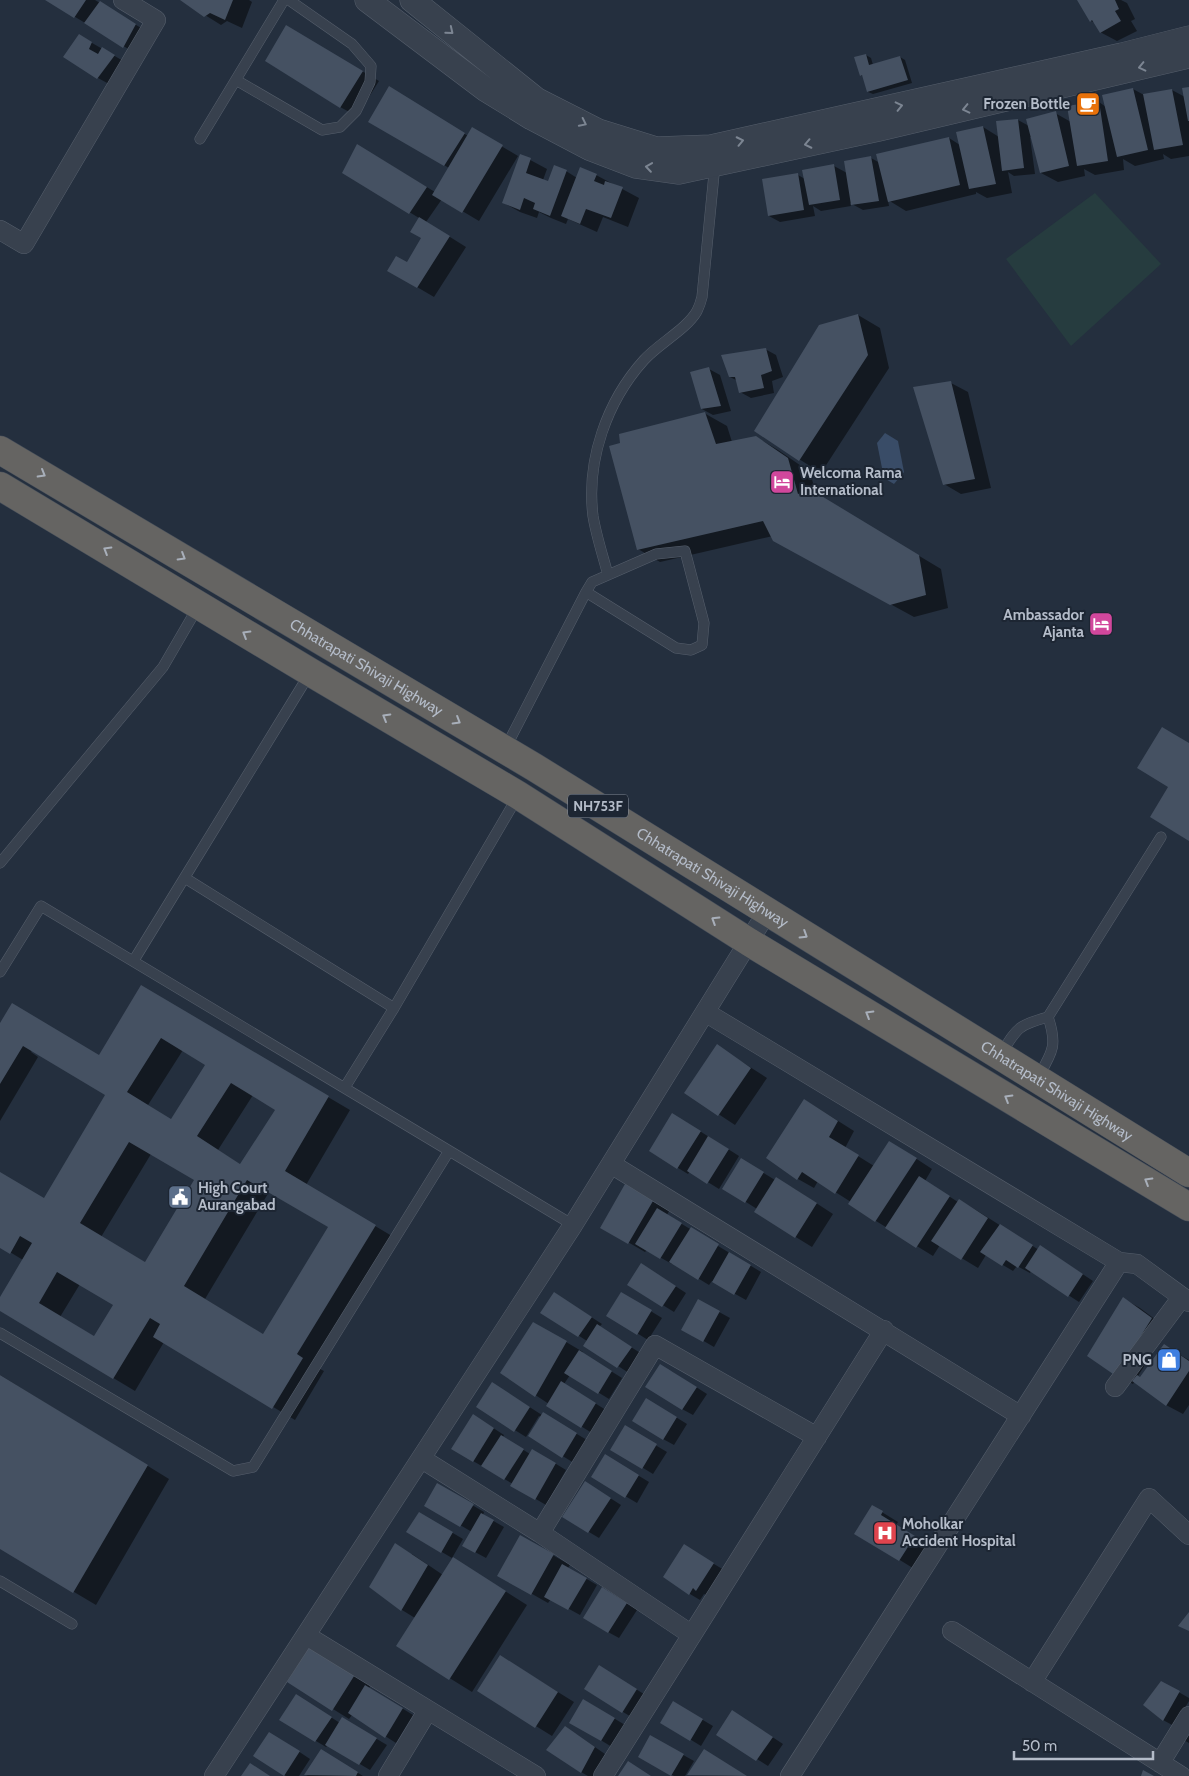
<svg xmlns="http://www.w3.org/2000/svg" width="1189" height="1776" viewBox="0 0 1189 1776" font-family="Cabin,sans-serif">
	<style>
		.green { fill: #263c3f }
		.water { fill: #394c67 }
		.shadow { fill: #0007; fill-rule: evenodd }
		.building { fill: #455162; fill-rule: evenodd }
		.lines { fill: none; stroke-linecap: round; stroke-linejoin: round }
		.service-casing { stroke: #565f6c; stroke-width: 11 }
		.minor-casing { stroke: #565f6c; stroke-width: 20 }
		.tertiary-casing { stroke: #565f6c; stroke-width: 25 }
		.trunk-casing { stroke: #434c59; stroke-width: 29 }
		.service { stroke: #38414e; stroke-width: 10 }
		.minor { stroke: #38414e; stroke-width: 19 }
		.tertiary { stroke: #38414e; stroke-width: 24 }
		.trunk { stroke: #656462; stroke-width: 28 }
		.oneway { stroke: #7c8592 }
		.oneway2 { stroke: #a8afba }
		.labels { text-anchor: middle; stroke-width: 4; stroke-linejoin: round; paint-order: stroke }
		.shield { fill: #1d2633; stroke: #878f9c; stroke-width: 1 }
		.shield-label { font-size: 14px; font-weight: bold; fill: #b4bcc9 }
		.poi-label { font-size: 15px; font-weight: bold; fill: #b4bcc9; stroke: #1d2633; text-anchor: end }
		.street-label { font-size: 15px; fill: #b4bcc9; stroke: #1d2633 }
	</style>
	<rect width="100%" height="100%" fill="#242f3e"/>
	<path class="green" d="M1095,193L1161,264L1071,346L1006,259Z"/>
	<path class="water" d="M885,433L898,441L904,472L894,484L884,478L877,443Z"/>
	<path class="shadow" d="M47,0H95L146,31L135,53Z
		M181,0H249L252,2L242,28L227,21L221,25Z
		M1079,0H1121L1127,3L1135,19L1131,21L1137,31L1117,41L1100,32L1095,23L1091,21Z
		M286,27L379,81L357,116L340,107Z
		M80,36L125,62L109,84L98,78Z
		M866,55L871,58L873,65L900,57L905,60L912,83L873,94L868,92L863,76L861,75Z
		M1189,88V156L1171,159L1163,154L1164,159L1135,166L1123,159L1124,170L1095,175L1084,169L1085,176L1058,182L1041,173L1032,137H1030L1035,174L1014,176L1008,172L1012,193L987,198L976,192V194L906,211L888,200L889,206L863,210L850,203L851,206L821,211L813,206L815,216L780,222L769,216L798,175L805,179L834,166L847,173L871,158L880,163L949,138L960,145L983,127L999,137L998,122L1018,120L1029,126L1055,113L1071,122L1099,102L1106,107L1133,89L1144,95L1172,90L1185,97Z
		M406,98L468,136L496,143L518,156L479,221L442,199L426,222L466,247L434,297L388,270L408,263L423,238L419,218L344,172L374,155L435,192L449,168L370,122Z
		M521,155L547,169L543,180L549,183L566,171L577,178L596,175L639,198L628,227L603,217L597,232L568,219L566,224L551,218L539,212L537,218L520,212L504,203Z
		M858,315L880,328L889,368L821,473L755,431Z
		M765,349L776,355L783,377L772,381L774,393L751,398L740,392L738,381L730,377Z
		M709,369L720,375L731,411L713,415L702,409Z
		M951,383L968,392L991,488L961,494L944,484Z
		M704,413L727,426L732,442L756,437L778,450L810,472L816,494L941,569L948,608L914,617L797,553L773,536L660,562L638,549Z
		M141,987L350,1110L306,1185L397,1239L318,1368L324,1371L295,1420L164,1342L135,1391L0,1310V1299L23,1260L0,1246V1173L44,1200L107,1094L32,1050L31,1052L38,1057L0,1121V1026L100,1056ZM183,1050L207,1065L171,1120L148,1105ZM253,1095L276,1110L241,1165L218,1150ZM151,1154L196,1180L146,1263L101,1237ZM269,1192L329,1227L264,1335L205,1299ZM80,1284L114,1305L95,1337L60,1317Z
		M717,1046L767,1078L735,1125L685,1092Z
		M805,1100L854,1131L845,1148L874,1166L906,1152L932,1169L925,1181L958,1202L959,1200L976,1210L1039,1250L1051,1253L1093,1281L1079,1302L1031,1271L1030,1273L1017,1266L1013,1271L986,1255L978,1268L940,1245L933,1256L876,1221L851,1202L818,1181L814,1188L798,1179Z
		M684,1121L739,1156L719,1189L690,1171L688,1174L650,1151Z
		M752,1166L775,1180L793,1188L833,1214L812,1247L755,1212L757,1209L724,1188Z
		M626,1186L669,1211L667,1215L761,1272L746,1300L712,1281L709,1285L673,1263L672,1264L647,1250L645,1252L602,1227Z
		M652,1271L686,1293L674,1312L629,1284Z
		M621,1293L662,1318L648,1340L608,1315Z
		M1124,1299L1140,1308L1168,1329L1138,1376L1141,1378L1165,1346L1189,1360V1405L1183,1414L1166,1405L1135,1381L1133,1384L1116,1375Z
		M565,1300L602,1324L599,1327L642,1354L629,1373L585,1345L587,1341L542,1312Z
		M699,1301L730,1318L714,1347L683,1329Z
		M534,1323L583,1352L582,1353L622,1378L609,1399L570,1375L564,1384L606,1410L592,1433L548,1406L549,1404L502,1373Z
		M671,1371L707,1394L693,1415L682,1409Z
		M0,1375L169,1479L96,1605L0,1548Z
		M503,1390L542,1415L543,1414L587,1440L574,1463L530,1436L541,1417L539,1416L526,1437L478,1407Z
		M658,1406L687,1424L674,1445L663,1439Z
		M484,1422L504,1435L503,1437L530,1454L533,1450L566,1470L546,1505L512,1485L513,1484L473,1461Z
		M625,1427L667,1452L653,1474L612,1449Z
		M606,1456L649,1482L637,1503L593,1477Z
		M438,1485L484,1512L483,1515L504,1527L486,1558L464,1546L472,1532L426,1505Z
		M596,1489L621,1505L599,1538L589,1532Z
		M872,1506L898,1522L896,1525L931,1546L916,1570L856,1533Z
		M419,1513L463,1539L452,1558L408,1532Z
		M521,1537L570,1565L568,1568L597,1585L580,1615L551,1599L548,1603L499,1575Z
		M684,1546L724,1570L708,1596L704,1594L700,1600L690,1594Z
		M412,1554L443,1575L475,1572L527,1605L472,1692L398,1646L415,1618L402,1610L370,1587Z
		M613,1595L637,1610L619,1638L608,1632Z
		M327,1655L372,1683L369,1688L413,1715L396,1743L352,1715L349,1719L288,1681Z
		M516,1666L574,1702L552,1736L478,1690Z
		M610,1673L647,1696L633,1718L585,1689Z
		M1161,1682L1189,1698V1701L1174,1726L1163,1720Z
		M584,1700L625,1725L612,1747L571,1722Z
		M307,1702L340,1723L343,1719L387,1745L370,1770L328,1745L326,1747L281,1720Z
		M674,1703L713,1726L701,1746L662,1722Z
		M743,1718L783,1744L768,1766L718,1734Z
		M1189,1724V1743L1178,1737Z
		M576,1734L605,1754L593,1776H588L581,1772Z
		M651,1737L694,1761L685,1776H674L640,1757Z
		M280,1739L310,1759L299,1776H286L255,1756Z
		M322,1751L363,1776H308L306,1775Z
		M715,1757L745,1776L689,1775Z"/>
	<path class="building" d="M45,0H86L74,18Z
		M180,0H233L225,20L210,13L204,17Z
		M1077,0H1115L1119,9L1115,11L1121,21L1100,33L1092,20L1090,22Z
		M100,1L136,24L123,48L84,23Z
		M286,25L363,71L340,108L265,61Z
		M79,34L92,42L89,49L98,54L102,47L115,55L97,79L63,57Z
		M866,54L869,65L900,56L908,80L867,92L862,75L860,76L854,57Z
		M389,86L465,133L444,166L368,122Z
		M1189,87V121H1188L1182,88Z
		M1133,88L1148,150L1117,157L1102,95Z
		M1172,89L1183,145L1154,150L1143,94Z
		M1099,101L1108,161L1077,166L1067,106Z
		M1056,111L1069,166L1040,173L1026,119Z
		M1018,119L1024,168L1002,171L996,121Z
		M983,126L996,184L969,189L956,132Z
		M472,127L503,145L462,213L432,195Z
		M949,137L960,185L888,202L876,154Z
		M357,144L427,187L409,214L342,173Z
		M520,154L531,158L526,173L548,181L554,165L567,170L550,216L533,209L535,203L524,198L520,210L502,203Z
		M871,156L879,201L851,205L844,161Z
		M834,164L840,200L809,205L802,170Z
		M580,167L597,174L594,181L604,185L605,181L623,187L611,218L586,209L580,224L561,216Z
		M798,173L804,210L768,216L762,179Z
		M419,217L450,236L417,288L387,271L396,256L407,262L421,238L410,232Z
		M858,314L868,355L799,461L754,431L819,325Z
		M766,348L772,371L761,375L764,388L739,393L735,377H729L721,355Z
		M709,367L721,406L701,409L690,372Z
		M951,381L975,479L943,485L913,387Z
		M705,412L716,444L756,436L788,458L798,494L810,489L919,555L926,595L890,605L773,541L763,521L637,550L609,446L620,443L619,434Z
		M1162,727L1189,743V841L1150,817L1168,787L1137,768Z
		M141,985L329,1096L285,1171L376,1225L297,1354L303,1358L272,1409L153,1337L160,1324L150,1318L113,1379L0,1311V1297L32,1243L20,1236L10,1254L0,1248V1172L44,1198L105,1095L23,1046L0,1084V1023L12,1003L99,1055ZM161,1038L205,1065L171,1119L127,1092ZM231,1083L275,1110L240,1164L197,1136ZM129,1142L194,1180L145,1262L80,1223ZM247,1180L328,1227L263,1334L184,1286ZM57,1272L113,1305L94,1336L39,1303Z
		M717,1044L751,1068L718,1116L684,1093Z
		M804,1099L838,1121L829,1137L859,1155L835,1194L802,1172L797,1180L766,1158Z
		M672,1113L701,1131L677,1169L649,1151Z
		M708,1136L729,1149L707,1184L687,1171Z
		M889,1141L917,1158L875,1222L848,1204Z
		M741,1158L764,1172L745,1203L722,1189Z
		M919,1176L950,1196L916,1248L885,1228Z
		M776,1177L817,1203L795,1238L754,1212Z
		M625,1184L653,1201L628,1244L600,1228Z
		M959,1199L988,1218L961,1260L931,1241Z
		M657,1208L682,1223L660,1259L635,1244Z
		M1000,1224L1033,1245L1018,1268L1006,1260L1002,1266L980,1252Z
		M691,1227L719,1244L698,1280L669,1262Z
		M1040,1245L1083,1274L1068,1297L1025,1268Z
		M729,1252L751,1265L734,1295L712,1282Z
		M641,1263L676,1286L662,1307L627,1285Z
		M554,1292L592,1317L578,1337L540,1313Z
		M621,1292L652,1310L637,1335L606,1316Z
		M1123,1297L1152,1318L1116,1376L1087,1356Z
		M698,1299L720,1311L703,1342L681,1330Z
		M533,1322L567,1341L535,1397L500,1373Z
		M597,1324L632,1347L617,1368L583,1346Z
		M1164,1344L1189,1361V1371L1166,1406L1132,1381L1137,1375L1140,1377Z
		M579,1350L612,1371L598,1394L564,1373Z
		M660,1364L697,1387L682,1410L645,1387Z
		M0,1375L148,1465L73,1593L0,1549Z
		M561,1381L596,1403L581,1428L546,1406Z
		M492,1382L530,1407L514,1432L476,1407Z
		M646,1398L677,1417L663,1440L632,1421Z
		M543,1412L577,1433L562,1458L528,1436Z
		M473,1414L494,1428L473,1462L451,1449Z
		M625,1425L657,1444L642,1469L610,1450Z
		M501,1435L524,1449L504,1480L481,1466Z
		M532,1449L556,1463L535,1500L510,1486Z
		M605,1454L639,1475L625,1498L591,1477Z
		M585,1481L611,1498L588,1533L562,1517Z
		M437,1483L474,1504L460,1527L424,1506Z
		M872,1505L883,1511L881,1515L915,1536L899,1561L854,1534Z
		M419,1512L453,1532L441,1553L406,1532Z
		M481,1513L494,1520L475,1553L462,1546Z
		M520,1535L554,1554L531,1595L497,1576Z
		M395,1543L428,1565L401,1611L369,1587Z
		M684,1544L714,1563L696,1591L693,1588L689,1595L663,1577Z
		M453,1557L506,1591L449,1680L396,1646Z
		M562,1564L587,1578L568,1610L544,1597Z
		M602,1587L627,1603L608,1633L583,1618Z
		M1189,1612V1631L1178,1626Z
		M311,1644L356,1673L332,1711L287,1682Z
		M500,1655L558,1692L535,1728L477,1691Z
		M599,1665L637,1689L622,1713L584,1689Z
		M1161,1681L1180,1691L1163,1721L1143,1705Z
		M365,1685L403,1708L385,1738L348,1713Z
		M296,1694L332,1717L315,1742L279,1720Z
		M583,1699L615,1718L601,1741L569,1723Z
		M673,1701L703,1719L690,1741L660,1723Z
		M732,1710L773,1737L756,1761L716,1735Z
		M342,1717L377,1738L359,1765L325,1745Z
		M565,1726L595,1747L581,1773L546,1750Z
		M269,1732L300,1751L284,1776L253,1756Z
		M650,1735L684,1754L671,1776L638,1757Z
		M321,1749L358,1772L356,1776L304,1775Z
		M704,1749L747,1776L687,1775Z
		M628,1761L651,1776H618Z
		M250,1763L270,1776H241Z
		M1143,1770L1154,1776H1141Z"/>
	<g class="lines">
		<defs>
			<path id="service" d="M236,80L322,130L340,127L356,111L370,82L371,66L352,44L289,0
				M200,139L284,0
				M608,575C603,556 596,535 593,516C586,460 607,401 644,360C658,344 687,329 697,311C699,307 701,301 702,297L715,164
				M505,749L586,592L592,582L656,554L685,551L704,623L702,645L691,650L676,648L586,592
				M0,863L163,667L199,605
				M185,878L394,1008
				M134,960L310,673
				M0,972L41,906L573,1225
				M1048,1017L1161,837
				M1001,1054C1017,1028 1018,1025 1048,1017C1058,1046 1052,1053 1037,1079
				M345,1087L394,1008L518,796
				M0,1333L233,1471L253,1467L449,1151
				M0,1581L72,1624"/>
			<path id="minor" d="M0,230L24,244L156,20L123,0
				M705,1012L1119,1262L1137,1264L1189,1302
				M611,1164L1021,1416
				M1115,1387L1182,1297
				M422,1459L540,1533L692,1635
				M540,1533L655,1345L817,1437
				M952,1631L1181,1776
				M307,1636L536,1776
				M1032,1682L1149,1498L1189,1535
				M1160,1763L1189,1716
				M214,1776L573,1225L767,912
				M388,1776L428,1710
				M603,1776L884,1330
				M790,1776L1119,1262"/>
			<path id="tertiary" d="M367,0L485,89L532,118L589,148L636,166L679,172L879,129L1189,56
				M412,0L537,100L598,131L656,149L711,147L1122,55L1189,38"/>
			<g id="trunk">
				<path id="s1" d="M0,450L534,767L1189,1173"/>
				<path d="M0,486L310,672L518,795L749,942L1189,1207"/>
			</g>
		</defs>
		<use href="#service" class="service-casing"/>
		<use href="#minor" class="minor-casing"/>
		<use href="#tertiary" class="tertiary-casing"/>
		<use href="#trunk" class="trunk-casing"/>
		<use href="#service" class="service"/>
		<use href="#minor" class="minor"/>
		<use href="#tertiary" class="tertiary"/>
		<use href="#trunk" class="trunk"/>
	</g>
	<defs><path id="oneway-chevron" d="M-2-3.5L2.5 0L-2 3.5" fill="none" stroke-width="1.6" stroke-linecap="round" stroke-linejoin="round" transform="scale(1.25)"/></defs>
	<g class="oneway">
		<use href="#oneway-chevron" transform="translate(450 31) rotate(39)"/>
		<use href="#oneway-chevron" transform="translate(1142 67) rotate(167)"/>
		<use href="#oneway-chevron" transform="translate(899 106) rotate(-13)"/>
		<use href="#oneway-chevron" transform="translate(966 109) rotate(167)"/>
		<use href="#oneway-chevron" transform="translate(583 123) rotate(26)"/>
		<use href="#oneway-chevron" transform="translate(740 141) rotate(-12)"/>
		<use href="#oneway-chevron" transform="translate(808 144) rotate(168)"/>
		<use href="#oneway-chevron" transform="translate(649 167) rotate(-172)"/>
	</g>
	<g class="oneway2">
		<use href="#oneway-chevron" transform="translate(42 474) rotate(30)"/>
		<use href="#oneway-chevron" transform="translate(107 550) rotate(-149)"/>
		<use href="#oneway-chevron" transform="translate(182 557) rotate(31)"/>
		<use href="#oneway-chevron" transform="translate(246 634) rotate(-149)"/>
		<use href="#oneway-chevron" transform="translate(386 717) rotate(-150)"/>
		<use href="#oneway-chevron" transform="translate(457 721) rotate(31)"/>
		<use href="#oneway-chevron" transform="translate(715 920) rotate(-148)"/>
		<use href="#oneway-chevron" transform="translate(804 935) rotate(32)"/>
		<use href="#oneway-chevron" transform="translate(869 1014) rotate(-149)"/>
		<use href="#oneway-chevron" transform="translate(1008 1098) rotate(-149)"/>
		<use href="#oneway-chevron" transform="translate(1148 1181) rotate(-149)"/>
	</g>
	<defs>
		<symbol id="cafe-square" viewBox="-11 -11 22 22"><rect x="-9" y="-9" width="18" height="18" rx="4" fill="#e8710a" stroke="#1d2633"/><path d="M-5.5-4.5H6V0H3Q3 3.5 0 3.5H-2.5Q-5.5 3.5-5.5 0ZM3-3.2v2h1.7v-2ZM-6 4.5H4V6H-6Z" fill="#fff"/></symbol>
		<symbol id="hotel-square" viewBox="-11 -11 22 22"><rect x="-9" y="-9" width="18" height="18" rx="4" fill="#d1479c" stroke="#1d2633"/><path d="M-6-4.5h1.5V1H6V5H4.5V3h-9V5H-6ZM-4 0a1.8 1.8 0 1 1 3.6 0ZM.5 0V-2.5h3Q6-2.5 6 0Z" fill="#fff"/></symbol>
		<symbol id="civic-square" viewBox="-11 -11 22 22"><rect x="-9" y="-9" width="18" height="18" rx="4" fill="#5c6f8a" stroke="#1d2633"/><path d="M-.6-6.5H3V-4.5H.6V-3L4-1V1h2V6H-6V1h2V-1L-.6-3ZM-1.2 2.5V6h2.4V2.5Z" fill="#fff"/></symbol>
		<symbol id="shop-square" viewBox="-11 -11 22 22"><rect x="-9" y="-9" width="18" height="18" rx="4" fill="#3f7fe0" stroke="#1d2633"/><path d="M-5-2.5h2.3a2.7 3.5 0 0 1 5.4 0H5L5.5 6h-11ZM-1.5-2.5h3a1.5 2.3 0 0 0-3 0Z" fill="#fff"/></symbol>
		<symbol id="hospital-square" viewBox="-11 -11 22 22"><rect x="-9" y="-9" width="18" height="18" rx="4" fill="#e0444e" stroke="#1d2633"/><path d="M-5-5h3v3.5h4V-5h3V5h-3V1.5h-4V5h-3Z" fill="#fff"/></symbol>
	</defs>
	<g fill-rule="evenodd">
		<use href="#cafe-square" x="1074" y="90" width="28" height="28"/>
		<use href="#hotel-square" x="768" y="468" width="28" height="28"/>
		<use href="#hotel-square" x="1087" y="610" width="28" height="28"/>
		<use href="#civic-square" x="166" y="1183" width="28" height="28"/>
		<use href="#shop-square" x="1155" y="1346" width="28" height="28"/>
		<use href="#hospital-square" x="871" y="1519" width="28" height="28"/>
	</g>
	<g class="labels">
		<rect class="shield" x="568" y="794.5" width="60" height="23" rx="4"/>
		<g class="shield-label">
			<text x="598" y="811">NH753F</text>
		</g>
		<g class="poi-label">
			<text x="1070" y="109">Frozen Bottle</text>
			<text x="800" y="478" text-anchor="start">Welcoma Rama<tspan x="800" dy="17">International</tspan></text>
			<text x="1084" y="620">Ambassador<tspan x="1084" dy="17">Ajanta</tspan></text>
			<text x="198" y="1193" text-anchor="start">High Court<tspan x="198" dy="17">Aurangabad</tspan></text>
			<text x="1152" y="1365">PNG</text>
			<text x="902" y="1529" text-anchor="start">Moholkar<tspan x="902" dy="17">Accident Hospital</tspan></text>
		</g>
		<g class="street-label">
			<text dy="5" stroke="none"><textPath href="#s1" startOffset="426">Chhatrapati Shivaji Highway</textPath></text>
			<text dy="5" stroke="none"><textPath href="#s1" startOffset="831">Chhatrapati Shivaji Highway</textPath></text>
			<text dy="5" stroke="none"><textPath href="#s1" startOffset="1236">Chhatrapati Shivaji Highway</textPath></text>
		</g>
	</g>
	<path d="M1014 1751v8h139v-8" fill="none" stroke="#b4bcc9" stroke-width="2.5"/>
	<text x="1022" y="1751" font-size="15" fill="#b4bcc9" stroke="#1d2633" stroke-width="4" paint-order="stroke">50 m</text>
</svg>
